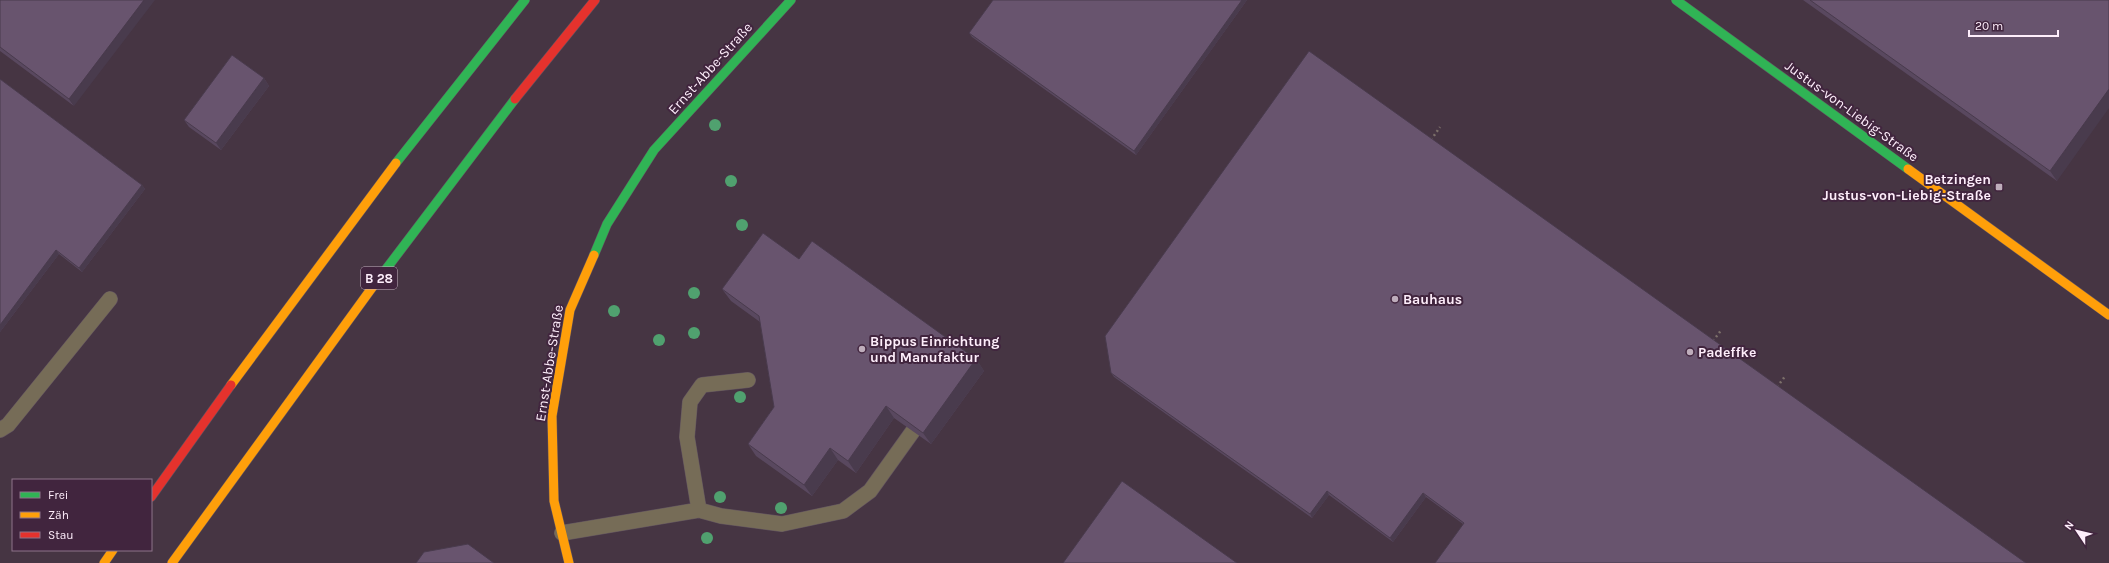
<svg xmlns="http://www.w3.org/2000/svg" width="2109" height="563" viewBox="0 0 2109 563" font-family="Karla,sans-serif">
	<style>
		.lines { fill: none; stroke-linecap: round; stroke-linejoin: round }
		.lane-casing { stroke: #625460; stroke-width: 16 }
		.fast-casing { stroke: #625460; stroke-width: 10 }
		.slow-casing { stroke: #625460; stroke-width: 10 }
		.jam-casing { stroke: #625460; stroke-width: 10 }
		.path { stroke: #7c706a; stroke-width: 2.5; stroke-dasharray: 2 3; stroke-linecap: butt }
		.lane { stroke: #766c57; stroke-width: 15 }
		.fast { stroke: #30b455; stroke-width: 9 }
		.slow { stroke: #ff9f0a; stroke-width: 9 }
		.jam { stroke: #e5322d; stroke-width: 9 }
		.tree { fill: #50a16f }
		.wall { fill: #59485f }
		.shaded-wall { fill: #493b4d }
		.building { fill: #68546e; stroke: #493b4d }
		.poi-dot { fill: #beadbb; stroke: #41253e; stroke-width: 1.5 }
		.labels { text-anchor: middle; stroke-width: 4; stroke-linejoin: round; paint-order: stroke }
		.shield { fill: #41253e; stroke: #c5b2c2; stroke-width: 1 }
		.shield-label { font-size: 13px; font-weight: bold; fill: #feeefb }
		.street-label { font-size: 14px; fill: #feeefb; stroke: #41253e }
		.poi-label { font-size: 14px; font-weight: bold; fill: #feeefb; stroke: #41253e; text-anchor: start }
	</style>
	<rect width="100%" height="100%" fill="#463543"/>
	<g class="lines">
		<defs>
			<path id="lane" d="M0,430L8,425L110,299
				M699,510L721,516L782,524L843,511L870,491L913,431
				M562,533L699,510L687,437L690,402L702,385L748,380"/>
			<path id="fast" d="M1676,0L1908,169
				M396,163L525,0
				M594,255L607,224L654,150L791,0
				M374,285L515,99"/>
			<path id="slow" d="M1908,169L2109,315
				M231,385L396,163
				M104,563L113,550
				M172,563L374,285
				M569,563L554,501L552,416L570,310L594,255"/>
			<path id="jam" d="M515,99L595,0
				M151,497L231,385"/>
		</defs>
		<use href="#lane" class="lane-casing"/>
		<use href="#fast" class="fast-casing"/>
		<use href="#slow" class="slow-casing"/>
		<use href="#jam" class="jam-casing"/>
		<path class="path" d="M1431,140L1440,127
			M1713,341L1722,329
			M1777,387L1786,375"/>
		<use href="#lane" class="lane"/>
		<use href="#fast" class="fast"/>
		<use href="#slow" class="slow"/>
		<use href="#jam" class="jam"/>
	</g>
	<g class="tree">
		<circle cx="715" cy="125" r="6"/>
		<circle cx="731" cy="181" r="6"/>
		<circle cx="742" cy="225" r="6"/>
		<circle cx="694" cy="293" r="6"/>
		<circle cx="614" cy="311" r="6"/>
		<circle cx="694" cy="333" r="6"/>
		<circle cx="659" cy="340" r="6"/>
		<circle cx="740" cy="397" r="6"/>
		<circle cx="720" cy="497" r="6"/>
		<circle cx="781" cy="508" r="6"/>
		<circle cx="707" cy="538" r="6"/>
	</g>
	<path class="wall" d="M0,0L74,106L0,51Z
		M1247,0L1136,155L972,37L969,33Z
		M1803,0H2109L2057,181Z
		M264,78L269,86L221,150L189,127L184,120Z
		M0,79L142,185L145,189L82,272L59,254L0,332Z
		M799,259L976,359L984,371L931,444L894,418L856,473L838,460L812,496L756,456L748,444L774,407L760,322L731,301L722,289Z
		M1111,373L2026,563L1463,524L1426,497L1393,542L1329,495L1312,518L1114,377Z"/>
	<path class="shaded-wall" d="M144,0H155L74,106L69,99Z
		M1242,0H1247L1136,155L1134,151Z
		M264,78L269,86L221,150L216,143Z
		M2109,89V108L2057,181L2050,171Z
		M142,185L145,189L82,272L79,268Z
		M56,250L59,254L0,332V325Z
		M976,359L984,371L931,444L923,433Z
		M886,406L894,418L856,473L848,461Z
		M830,448L838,460L812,496L804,485Z
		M1327,491L1329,495L1312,518L1310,514Z
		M1423,493L1426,497L1393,542L1390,538Z"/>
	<path class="building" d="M0,0H144L69,99L0,47Z
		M993,0H1242L1134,151L969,33Z
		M1810,0H2109V89L2050,171Z
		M1309,51L2026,563H1435L1464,523L1423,493L1390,538L1327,491L1310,514L1111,373L1105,336Z
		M232,55L264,78L216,143L184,120Z
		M0,79L142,185L79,268L56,250L0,325Z
		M763,233L799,259L812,241L976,359L923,433L886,406L848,461L830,448L804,485L748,444L774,407L759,316L722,289Z
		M1122,481L1237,563H1063Z
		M468,544L494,563H416L424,552Z"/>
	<g class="poi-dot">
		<rect x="1995" y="183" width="8" height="8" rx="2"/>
		<circle cx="1395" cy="299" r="4"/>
		<circle cx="862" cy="349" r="4"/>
		<circle cx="1690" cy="352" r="4"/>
	</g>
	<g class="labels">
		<rect class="shield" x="361" y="267" width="36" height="22" rx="3"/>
		<g class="shield-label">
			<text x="379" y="283">B 28</text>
		</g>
		<g class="street-label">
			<text transform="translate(710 68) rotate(-48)" y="5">Ernst-Abbe-Straße</text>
			<text transform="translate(1852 111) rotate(36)" y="5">Justus-von-Liebig-Straße</text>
			<text transform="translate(549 363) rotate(-81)" y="5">Ernst-Abbe-Straße</text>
		</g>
		<g class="poi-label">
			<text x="1991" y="184" text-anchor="end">Betzingen<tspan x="1991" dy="16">Justus-von-Liebig-Straße</tspan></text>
			<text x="1403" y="304">Bauhaus</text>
			<text x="870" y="346">Bippus Einrichtung<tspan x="870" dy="16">und Manufaktur</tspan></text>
			<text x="1698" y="357">Padeffke</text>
		</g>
	</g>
	<rect x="12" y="479" width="140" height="72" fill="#41253e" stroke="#8d758a"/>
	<rect x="20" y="492" width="20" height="6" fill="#30b455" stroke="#8d758a"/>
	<text x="48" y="499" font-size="12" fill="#feeefb">Frei</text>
	<rect x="20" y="512" width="20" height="6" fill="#ff9f0a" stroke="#8d758a"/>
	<text x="48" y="519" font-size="12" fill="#feeefb">Zäh</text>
	<rect x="20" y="532" width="20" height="6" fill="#e5322d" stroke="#8d758a"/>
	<text x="48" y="539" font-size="12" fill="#feeefb">Stau</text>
	<g transform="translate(2077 531) rotate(305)" stroke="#41253e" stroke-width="3" paint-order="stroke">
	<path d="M0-3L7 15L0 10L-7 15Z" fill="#feeefb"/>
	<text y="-6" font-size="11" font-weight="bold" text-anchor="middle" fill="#feeefb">N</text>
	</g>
	<path d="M1969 30v6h89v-6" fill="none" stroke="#feeefb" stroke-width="2"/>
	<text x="1975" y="30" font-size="12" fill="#feeefb" stroke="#41253e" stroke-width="3" paint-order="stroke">20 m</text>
</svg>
